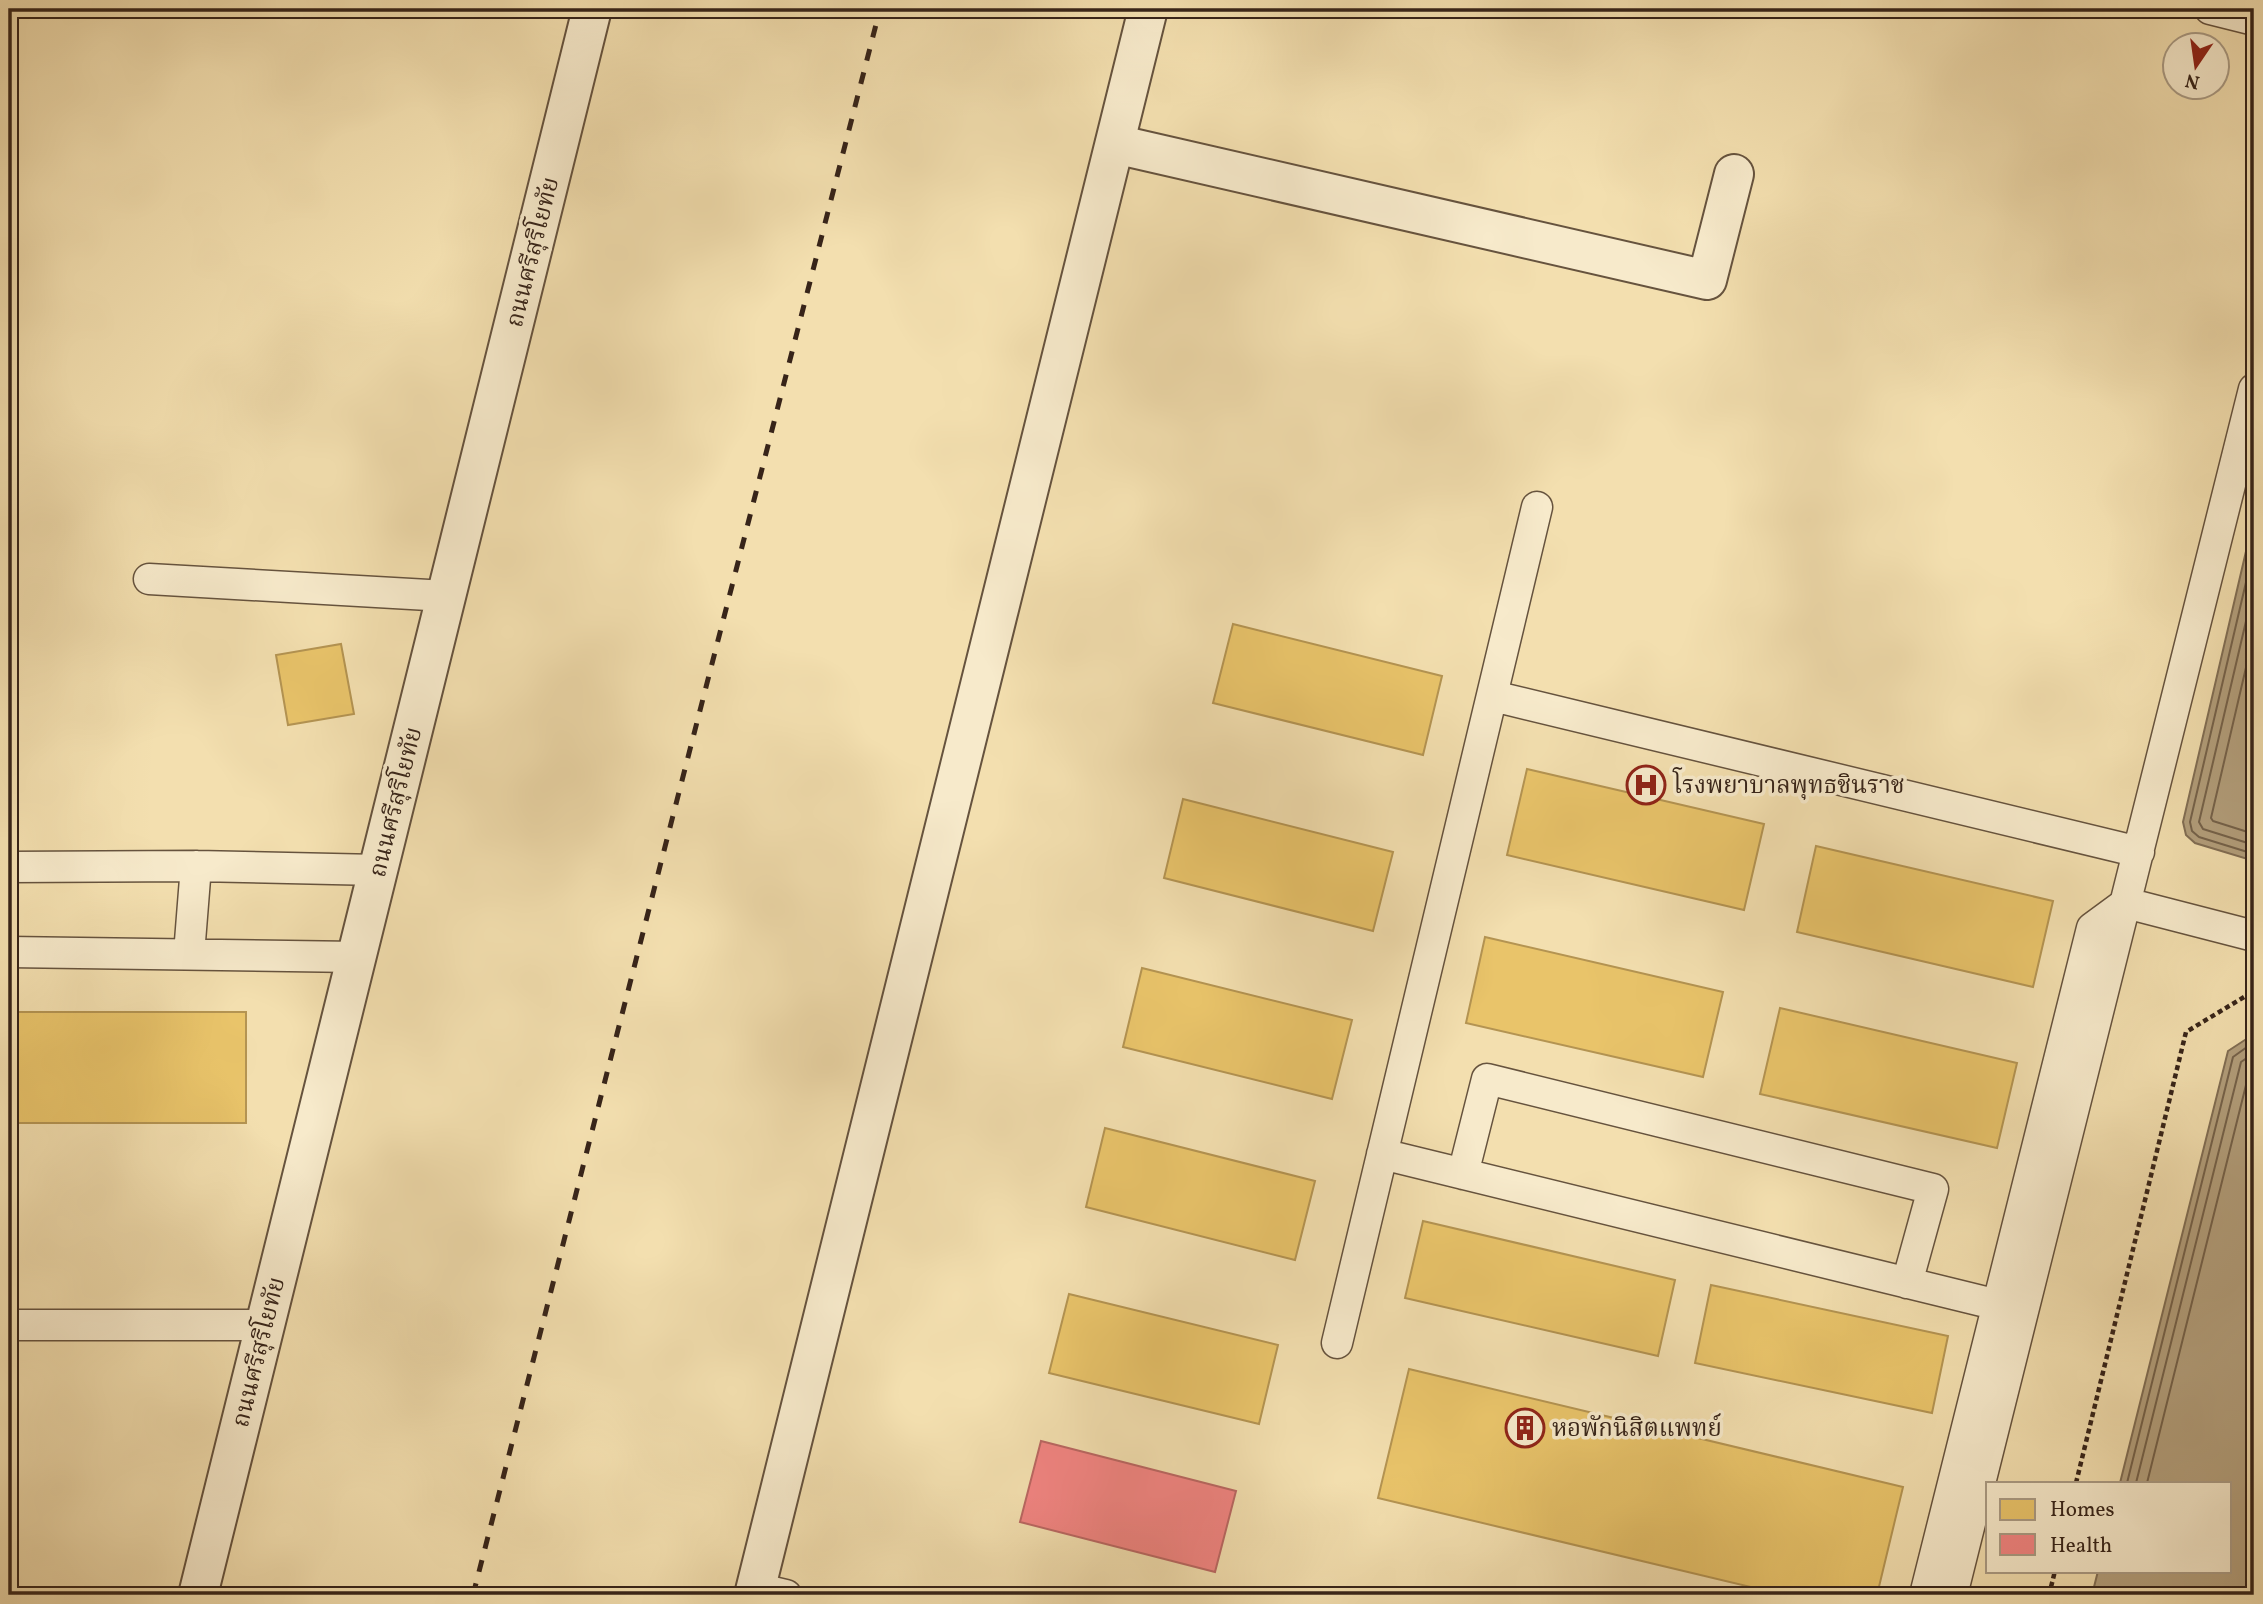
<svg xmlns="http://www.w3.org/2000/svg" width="2263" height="1604" viewBox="0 0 2263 1604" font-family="Vollkorn,'Noto Serif Thai',serif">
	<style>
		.water { fill: #b39f7c; stroke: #816e54; stroke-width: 2 }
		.homes { fill: #e9c46a; stroke: #b49452; stroke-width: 2 }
		.health { fill: #f28482; stroke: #ba6762; stroke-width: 2 }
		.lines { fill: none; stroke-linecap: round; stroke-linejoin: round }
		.shore { stroke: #75624a; stroke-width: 2 }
		.service-casing { stroke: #66533e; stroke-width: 33 }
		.minor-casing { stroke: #66533e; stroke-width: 42 }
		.tertiary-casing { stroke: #66533e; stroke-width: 42 }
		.path { stroke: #372419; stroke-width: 4.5; stroke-dasharray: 5 3.5; stroke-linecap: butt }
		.service { stroke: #f7eacb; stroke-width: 30 }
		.minor { stroke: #f7eacb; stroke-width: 38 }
		.tertiary { stroke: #f7eacb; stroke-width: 38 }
		.rail { stroke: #372419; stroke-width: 5; stroke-dasharray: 12 12; stroke-linecap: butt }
		.labels { text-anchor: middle; stroke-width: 7; stroke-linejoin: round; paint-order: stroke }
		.street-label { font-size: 24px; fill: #372419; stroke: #f7eacb }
		.poi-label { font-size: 24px; fill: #372419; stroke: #f7eacb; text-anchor: start }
	</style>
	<rect width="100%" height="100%" fill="#f3dfaf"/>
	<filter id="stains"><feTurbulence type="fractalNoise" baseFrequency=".00286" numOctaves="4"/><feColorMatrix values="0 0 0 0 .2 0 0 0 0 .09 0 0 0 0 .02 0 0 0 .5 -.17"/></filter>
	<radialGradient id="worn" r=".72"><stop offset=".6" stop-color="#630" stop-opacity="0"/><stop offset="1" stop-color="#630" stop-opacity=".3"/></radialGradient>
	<path class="water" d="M2254,517V861L2195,843L2186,835L2183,822Z
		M2254,1034V1595H2092L2098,1571H2230V1483H2120L2228,1051Z"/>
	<path class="homes" d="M1233,624L1442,676L1423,755L1213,703Z
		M341,644L354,714L288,725L276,655Z
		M1527,769L1764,824L1744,910L1507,855Z
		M1183,799L1393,852L1373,931L1164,878Z
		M1816,846L2053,901L2033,987L1797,932Z
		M1485,937L1723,992L1703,1077L1466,1023Z
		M1142,968L1352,1020L1332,1099L1123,1047Z
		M1780,1008L2017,1063L1997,1148L1760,1094Z
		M9,1012H246V1123H9Z
		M1105,1128L1315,1181L1295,1260L1086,1207Z
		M1423,1221L1675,1280L1658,1356L1405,1298Z
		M1711,1285L1948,1336L1932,1413L1695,1363Z
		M1069,1294L1278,1345L1259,1424L1049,1373Z
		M1409,1369L1903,1487L1877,1595H1784L1378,1498Z"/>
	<path class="health" d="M1041,1441L1236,1491L1215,1572L1020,1522Z"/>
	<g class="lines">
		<path class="shore" d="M2254,548L2190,822L2192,831L2199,837L2254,854
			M2254,587L2199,822L2203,829L2254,845
			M2254,633L2211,818L2213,821L2254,834
			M2127,1483L2233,1057L2254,1042
			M2136,1483L2241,1062L2254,1053
			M2147,1483L2250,1069L2254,1065"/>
		<defs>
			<path id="service" d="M2210,9L2254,20
				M149,579L446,596
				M1493,696L2139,852
				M9,867L196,866L378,870
				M2126,903L2254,936
				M9,952L357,957
				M189,954L196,866
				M1382,1154L1998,1305
				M1463,1174L1487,1079L1933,1189L1907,1283
				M9,1325H265
				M1337,1343L1537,507
				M756,1588L786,1595
				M1925,1595L2092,928L2126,903
				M1952,1595L2254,389"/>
			<path id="minor" d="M1115,144L1707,280L1734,174"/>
			<path id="tertiary" d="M198,1595L592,9
				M754,1595L1148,9"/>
		</defs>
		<use href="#service" class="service-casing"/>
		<use href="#minor" class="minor-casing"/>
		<use href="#tertiary" class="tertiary-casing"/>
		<path class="path" d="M2076,1483L2186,1032L2254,991
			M2049,1595L2055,1571"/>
		<use href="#service" class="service"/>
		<use href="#minor" class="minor"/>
		<use href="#tertiary" class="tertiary"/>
		<path class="rail" d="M473,1595L880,9"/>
	</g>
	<defs>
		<symbol id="hospital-ring" viewBox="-11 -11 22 22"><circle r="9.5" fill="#f7eacb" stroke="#8f2418" stroke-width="1.5"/><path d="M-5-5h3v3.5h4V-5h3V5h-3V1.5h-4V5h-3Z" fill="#8f2418"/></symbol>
		<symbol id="building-ring" viewBox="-11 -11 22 22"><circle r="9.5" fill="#f7eacb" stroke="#8f2418" stroke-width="1.5"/><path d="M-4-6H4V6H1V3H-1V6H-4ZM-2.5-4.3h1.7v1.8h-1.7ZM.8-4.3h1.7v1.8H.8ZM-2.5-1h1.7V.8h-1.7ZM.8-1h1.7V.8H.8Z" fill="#8f2418"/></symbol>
	</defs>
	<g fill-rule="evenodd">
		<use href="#hospital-ring" x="1624" y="763" width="44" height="44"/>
		<use href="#building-ring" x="1503" y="1406" width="44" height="44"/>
	</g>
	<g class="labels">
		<g class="street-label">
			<text transform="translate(532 252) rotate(-76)" y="8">ถนนศรีสุริโยทัย</text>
			<text transform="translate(395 802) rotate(-76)" y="8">ถนนศรีสุริโยทัย</text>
			<text transform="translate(258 1352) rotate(-76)" y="8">ถนนศรีสุริโยทัย</text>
		</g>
		<g class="poi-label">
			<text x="1673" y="793">โรงพยาบาลพุทธชินราช</text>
			<text x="1552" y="1436">หอพักนิสิตแพทย์</text>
		</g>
	</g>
	<rect width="2263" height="1604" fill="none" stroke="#f3dfaf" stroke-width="35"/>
	<rect x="10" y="10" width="2242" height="1583" fill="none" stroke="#372419" stroke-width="3.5"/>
	<rect x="18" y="18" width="2228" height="1569" fill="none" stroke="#372419" stroke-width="2"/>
	<rect x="1986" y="1482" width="245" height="91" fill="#f7eacb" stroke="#aa9b84" stroke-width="2"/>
	<rect x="2000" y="1499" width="35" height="21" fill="#e9c46a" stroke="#aa9b84" stroke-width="2"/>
	<text x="2050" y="1516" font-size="21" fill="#372419">Homes</text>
	<rect x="2000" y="1534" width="35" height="21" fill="#f28482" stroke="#aa9b84" stroke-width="2"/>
	<text x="2050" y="1552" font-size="21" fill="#372419">Health</text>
	<g transform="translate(2196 66) rotate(193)"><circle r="33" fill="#f7eacb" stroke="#aa9b84" stroke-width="2"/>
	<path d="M0-5L12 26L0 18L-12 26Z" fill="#8f2418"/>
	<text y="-10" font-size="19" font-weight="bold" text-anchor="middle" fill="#372419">N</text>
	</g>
	<rect width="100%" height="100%" filter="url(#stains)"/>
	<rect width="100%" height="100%" fill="url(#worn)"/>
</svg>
